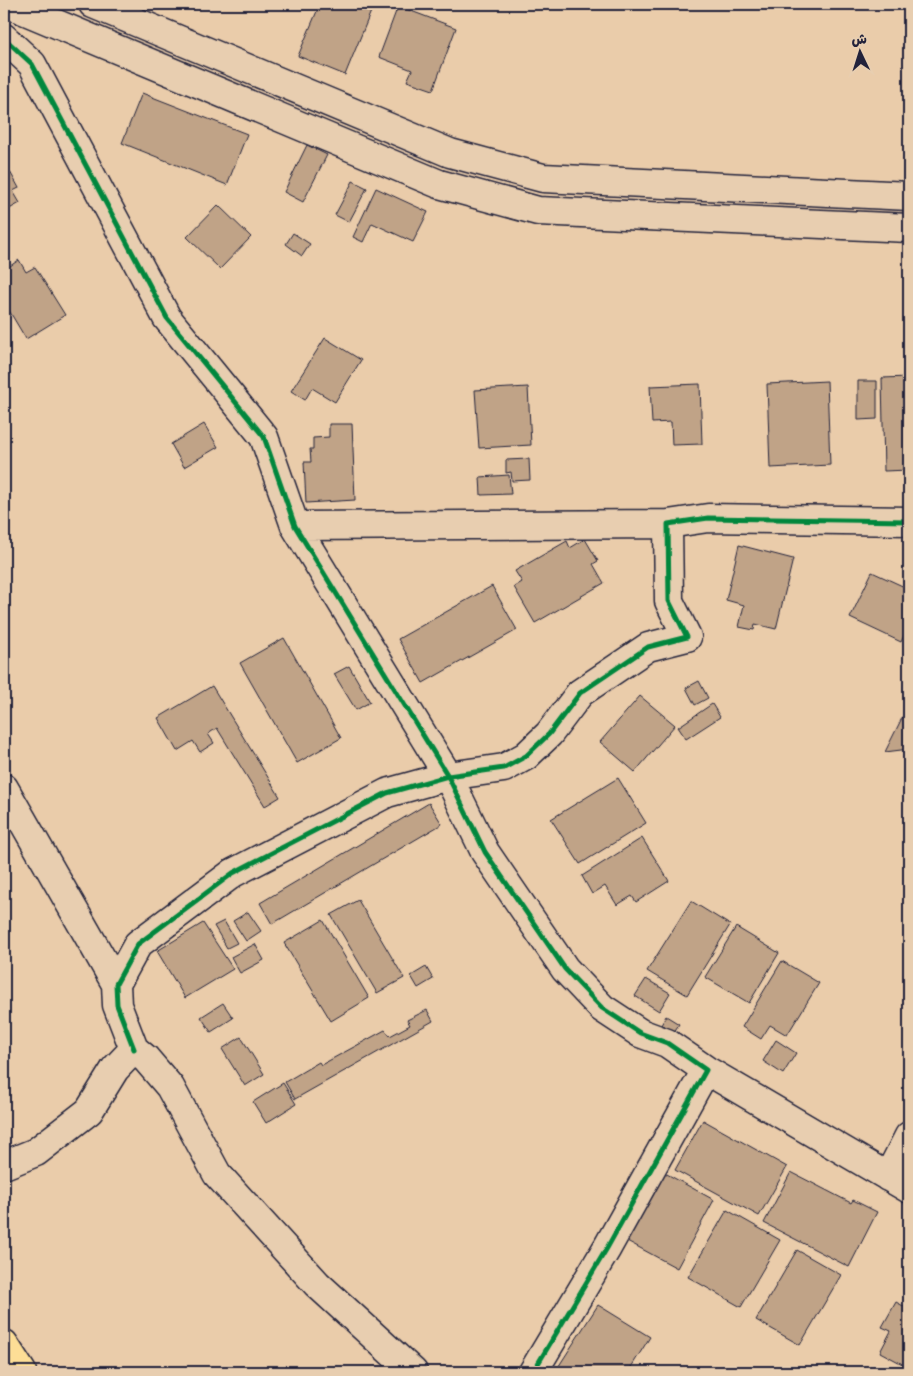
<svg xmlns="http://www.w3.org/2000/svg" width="913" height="1376" viewBox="0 0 913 1376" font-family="Mali,'Playpen Sans Arabic',sans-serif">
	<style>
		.building { fill: #c0a387; stroke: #22223b }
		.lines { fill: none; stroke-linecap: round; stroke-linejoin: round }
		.minor-casing { stroke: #22223b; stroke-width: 31 }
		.major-casing { stroke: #22223b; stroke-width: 31 }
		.minor { stroke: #e8ceb0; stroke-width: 28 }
		.major { stroke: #fdde96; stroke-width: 28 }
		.cycleway-casing { stroke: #e8ceb0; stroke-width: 8 }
		.cycleway { stroke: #00873e; stroke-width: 5 }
	</style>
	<rect width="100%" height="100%" fill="#eaccaa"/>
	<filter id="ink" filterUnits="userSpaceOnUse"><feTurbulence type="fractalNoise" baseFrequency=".02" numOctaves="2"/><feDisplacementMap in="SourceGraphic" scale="10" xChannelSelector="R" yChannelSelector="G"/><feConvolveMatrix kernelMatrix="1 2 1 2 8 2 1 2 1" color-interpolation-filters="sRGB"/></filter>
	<g filter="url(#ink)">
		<path class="building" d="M320,4H374L345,75L298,56Z
			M398,6L456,28L433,90L407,81L412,70L379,57Z
			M142,93L247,134L227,185L122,143Z
			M307,145L327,155L303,202L284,192Z
			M4,161L19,188L13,191L20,203L4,212Z
			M353,181L367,188L349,222L335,215Z
			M376,188L428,212L413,242L372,223L363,242L353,237Z
			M218,205L251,237L220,269L187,237Z
			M293,233L310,244L302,256L286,244Z
			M19,260L26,272L35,267L65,315L26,339L4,302V270Z
			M325,338L361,360L335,402L312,388L305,400L291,391Z
			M909,377V470L884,471L882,378Z
			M827,381L830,465L770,468L767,384Z
			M858,381H877V419L858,420Z
			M700,384L702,444L672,445L671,422L652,423L650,386Z
			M528,387L531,445L479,448L475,390Z
			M204,424L218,447L184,467L171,444Z
			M329,424H352L355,500L306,503L304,462H311L310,449H313V438L329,437Z
			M529,459L530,480L512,481L511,472L506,473V460Z
			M509,475L511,494L481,495L480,477Z
			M585,539L598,561L593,564L604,583L535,623L514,587L522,582L515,571L567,541L570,548Z
			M739,545L793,559L776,629L755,624L754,630L739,627L744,605L726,600Z
			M872,572L909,589V625L901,642L850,618Z
			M492,586L517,630L423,683L398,639Z
			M284,638L341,738L297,763L240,663Z
			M349,666L370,702L356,710L334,674Z
			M699,681L708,698L695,705L686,688Z
			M212,686L280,797L265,806L217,728L208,734L214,743L200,752L193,741L177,751L158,718Z
			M640,696L675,725L635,772L600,742Z
			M712,704L720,717L686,739L678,727Z
			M903,716L909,719V749L885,752Z
			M618,778L646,823L580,864L551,819Z
			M429,803L442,824L272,924L260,903Z
			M642,838L669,881L636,902L632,896L617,905L605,886L592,894L582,876Z
			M358,900L404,978L377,993L331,915Z
			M691,901L730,925L687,995L647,971Z
			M248,912L261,931L246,941L233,921Z
			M323,920L369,998L331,1021L284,943Z
			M224,921L237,943L227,948L214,926Z
			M203,923L233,969L185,998L157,951Z
			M736,927L779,953L749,1003L705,977Z
			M255,944L264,960L240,973L231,957Z
			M782,961L819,983L787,1035L770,1025L761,1039L742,1027Z
			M426,967L433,979L418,988L411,976Z
			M646,979L670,993L659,1011L635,996Z
			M223,1003L233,1018L211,1032L201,1017Z
			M427,1010L433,1021L295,1099L285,1082L319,1062L321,1065L385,1030L390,1036L410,1025L407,1020Z
			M666,1016L679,1024L674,1032L661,1025Z
			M241,1037L264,1074L245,1086L222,1049Z
			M776,1040L796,1053L783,1074L763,1061Z
			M283,1083L296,1104L266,1123L253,1102Z
			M703,1120L787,1167L759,1216L675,1170Z
			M791,1172L851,1203L853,1200L877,1212L849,1267L764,1223Z
			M665,1173L714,1200L677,1268L627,1241Z
			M727,1210L780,1240L741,1307L688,1277Z
			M797,1250L841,1275L800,1345L756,1320Z
			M896,1302L909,1309L908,1367L880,1352L891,1331L882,1327Z
			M598,1305L650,1337L628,1372H555Z"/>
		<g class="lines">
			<defs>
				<path id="minor" d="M9,4L439,184L538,211L909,228
					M93,4L450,153L543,178L909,196
					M4,38L32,64L167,318L264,437L295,526L448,776L485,852L565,969L602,1008L640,1033L667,1043L706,1070L607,1248L533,1372
					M295,526L668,524
					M4,788L116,984
					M134,1049L117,1005L116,984L138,944L233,873L387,793L448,776L504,768L526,756L549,734L580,693L648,647L687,637L669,601L668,524L708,518L909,521
					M706,1070L909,1189
					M4,1165L36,1152L89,1111L115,1069L134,1049L146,1059L170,1087L217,1174L317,1284L413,1372
					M888,1177L909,1136"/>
				<path id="major" d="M4,1344L22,1372"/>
			</defs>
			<use href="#minor" class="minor-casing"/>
			<use href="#major" class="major-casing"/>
			<use href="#minor" class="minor"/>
			<use href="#major" class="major"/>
			<defs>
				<path id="cycleway" d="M4,38L32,64L167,318L264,437L295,526L448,776L485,852L565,969L602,1008L640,1033L667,1043L706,1070L607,1248L533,1372
					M134,1049L117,1005L116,984L138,944L233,873L387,793L448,776L504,768L526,756L549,734L580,693L648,647L687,637L669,601L668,524L708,518L909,521"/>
			</defs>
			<use href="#cycleway" class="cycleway-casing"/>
			<use href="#cycleway" class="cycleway"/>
		</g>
	</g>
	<rect width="913" height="1376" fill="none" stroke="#e8ceb0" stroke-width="20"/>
	<rect x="10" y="10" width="893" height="1356" fill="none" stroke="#22223b" stroke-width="2" filter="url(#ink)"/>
	<g transform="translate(860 52) rotate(356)" stroke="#e8ceb0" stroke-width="4" paint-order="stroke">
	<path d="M0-4L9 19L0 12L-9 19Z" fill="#22223b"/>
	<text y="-8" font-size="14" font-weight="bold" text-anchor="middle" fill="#22223b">ش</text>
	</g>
</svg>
